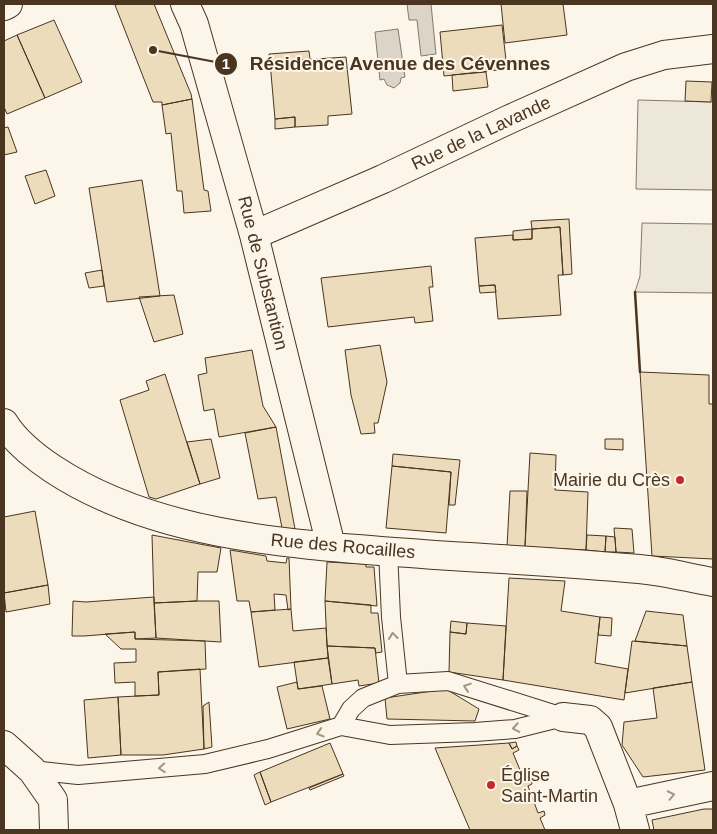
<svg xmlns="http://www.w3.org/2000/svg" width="717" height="834" viewBox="0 0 717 834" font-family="Helvetica,sans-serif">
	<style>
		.parking { fill: #ede7d9; stroke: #887966 }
		.water { fill: #dcd4c6; stroke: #887966 }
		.building { fill: #ecdcbc; stroke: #4a3520 }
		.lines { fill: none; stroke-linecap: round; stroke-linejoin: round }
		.service-casing { stroke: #4a3520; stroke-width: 20 }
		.minor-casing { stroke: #4a3520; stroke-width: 30 }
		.service { stroke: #fbf6e9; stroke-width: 18 }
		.minor { stroke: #fbf6e9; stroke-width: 28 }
		.wall { stroke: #4a3520; stroke-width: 2.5 }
		.oneway { stroke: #a29684 }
		.poi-dot { fill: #c62828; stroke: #fbf6e9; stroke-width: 2 }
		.labels { text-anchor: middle; stroke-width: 4; stroke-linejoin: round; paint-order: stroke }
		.street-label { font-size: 18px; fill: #4a3520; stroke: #fbf6e9 }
		.poi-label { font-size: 18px; fill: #4a3520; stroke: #fbf6e9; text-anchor: end }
		.leader { fill: none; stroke: #4a3520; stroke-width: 2 }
		.callout-dot { fill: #4a3520; stroke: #fbf6e9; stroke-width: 2 }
		.mark-label { font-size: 15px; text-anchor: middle; font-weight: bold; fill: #fff }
		.callout-label { font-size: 19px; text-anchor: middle; font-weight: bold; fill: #4a3520; stroke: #fbf6e9; stroke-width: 4; stroke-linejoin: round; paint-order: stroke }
	</style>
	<rect width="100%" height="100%" fill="#fbf6e9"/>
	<path class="parking" d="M638,100L713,102V190L636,189Z
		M642,223L713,224V293L635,292L640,276Z"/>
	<path class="water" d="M407,4H431L436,54L421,56L417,20H409Z
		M398,29L405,77L401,78L400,83L394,88L387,85L384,79L380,80L375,32Z"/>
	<path class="building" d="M119,4H154L191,94L192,99L162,105V102H153L115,5Z
		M501,4H563L567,35L505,43Z
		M54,20L82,82L45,98L17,35Z
		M502,25L507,69L444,76L440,32Z
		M17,35L45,98L7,114L4,107V41Z
		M309,51L310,59L270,62L269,54Z
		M346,57L352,114L328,116V125L295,127V117L275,119L270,62Z
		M486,72L488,87L453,91L452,75Z
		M686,81L712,82L711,102L685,101Z
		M192,99L204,190L208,191L211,211L184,213L182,191H177L171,133L166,134L162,105Z
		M295,117V127L275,129V119Z
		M8,127L17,152L4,155V128Z
		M46,170L55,196L35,204L25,176Z
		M142,180L160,296L107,302L89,188Z
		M569,219L572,274L563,275L560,227L532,229L531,221Z
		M560,227L563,275H558L561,315L498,319L495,285L479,286L475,238L513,235V240L532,239V229Z
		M532,229V239L513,240V231Z
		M431,266L433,287H429L433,321L415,323L414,317L328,327L321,278Z
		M102,270L104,286L89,288L85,273Z
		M495,285L496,292L480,293L479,286Z
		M174,295L183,334L154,342L139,297Z
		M380,345L387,382L378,423H374L375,433L361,434L351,395L345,350Z
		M252,350L263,406L276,427L219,437L214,409L204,411L198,375L207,373L205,358Z
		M640,372L709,375V404H713V559L652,556Z
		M165,374L200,484L156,499L149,497L120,400L149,390L146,381Z
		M276,427L295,529L282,528L276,497L258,499L245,433Z
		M211,439L220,478L200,484L187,442Z
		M605,439H623V450L605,449Z
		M530,453L556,455L555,490L588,492L586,550L525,547Z
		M393,454L460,460L455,505H449L451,472L392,466Z
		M392,466L451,472L446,533L386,528Z
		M510,491H527L525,547H507Z
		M35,511L48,585L4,593V517Z
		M614,528L632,529L634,553L616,552Z
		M152,535L221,548L217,572H198L197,601L154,603Z
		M587,535L606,536L605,552L586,550Z
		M606,536L615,537L616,552H605Z
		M230,550L266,556L267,561L286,563L287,558H289L291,609L288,610L286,595L274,594L275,610L251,612L249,601H237Z
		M327,562L366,564V567H374L377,606L325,601Z
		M509,578L565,581L561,611L600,617L595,663L628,669L624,700L503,680Z
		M48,585L50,604L6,612L4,593Z
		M154,597L156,638L135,639V632L84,636H72L73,601L86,602Z
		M197,601H219L221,642L156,638L154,603Z
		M325,601L371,605V613H378L382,652L376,653L375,648L327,646Z
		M291,609L293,631L326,628L328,658L259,667L251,612Z
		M646,611L683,615L687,646L635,641Z
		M600,617L612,618L611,636L598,635Z
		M451,621L467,623L466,634L450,632Z
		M467,623L506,626L503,680L449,672L450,632L466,634Z
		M135,632V639L205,641L206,669L158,672L159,695L135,696V682L115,683L114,663L136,662V649H121L105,634Z
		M632,641L687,646L692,682L625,693Z
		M327,646L375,648L379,683L359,686L358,680L332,684Z
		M328,658L332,684L298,689L294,662Z
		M200,669L204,749L163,755H121L118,697L159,695L158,672Z
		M297,682L298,689L322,686L330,719L287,729L277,687Z
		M692,682L705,770L643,777L622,745L624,722L657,718L653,688Z
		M446,689L479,709L475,721L387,719L385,698Z
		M118,697L121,755L88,758L84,700Z
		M209,702L212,747L204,749L203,706Z
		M516,742L517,746L512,749L509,743Z
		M330,743L343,774L271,802L260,772Z
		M509,743L512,749L517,746L519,750L513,753L525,782L531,779L532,784L528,786L538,813L544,811L545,815L540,818L545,830H470L435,748Z
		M260,772L271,802L265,805L254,775Z
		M343,774L344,776L310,790L309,788Z
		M704,809H713V830H654L652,820Z"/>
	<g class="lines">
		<defs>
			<path id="service" d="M388,551L391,617L398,684
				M341,726L351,709L363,698L398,684L448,681L563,717
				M32,770L78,775L205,764L268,749L341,726L390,735L475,732L515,729L563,717"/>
			<path id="minor" d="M185,4L194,24L254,235L331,546
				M4,6L8,4
				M254,235L383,179L510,119L626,67L664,55L713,49
				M4,423C15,441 35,457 53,469C162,541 309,545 435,555C503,559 571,563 639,569C664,571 689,578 713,582
				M563,717L590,720L598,727L628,804L635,830
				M4,745L32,770L53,800L54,830
				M628,804L713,786"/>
		</defs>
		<use href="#service" class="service-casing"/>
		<use href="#minor" class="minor-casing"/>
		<use href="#service" class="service"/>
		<use href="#minor" class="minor"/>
		<path class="wall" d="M635,292L640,372"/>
	</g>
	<defs><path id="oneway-chevron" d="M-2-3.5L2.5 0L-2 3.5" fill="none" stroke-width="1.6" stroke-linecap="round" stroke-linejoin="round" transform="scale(1.25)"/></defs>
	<g class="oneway">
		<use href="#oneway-chevron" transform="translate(393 636) rotate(-96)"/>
		<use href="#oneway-chevron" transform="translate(467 687) rotate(-162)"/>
		<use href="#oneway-chevron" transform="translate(516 728) rotate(170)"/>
		<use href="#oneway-chevron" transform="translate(320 733) rotate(163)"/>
		<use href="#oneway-chevron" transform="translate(162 768) rotate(176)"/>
		<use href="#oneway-chevron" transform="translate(671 795) rotate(-12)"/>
	</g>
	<g class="poi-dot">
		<circle cx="680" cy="480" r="5"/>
		<circle cx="491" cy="785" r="5"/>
	</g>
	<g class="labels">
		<g class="street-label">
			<text transform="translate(481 133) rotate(-25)" y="6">Rue de la Lavande</text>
			<text transform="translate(263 273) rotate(76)" y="6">Rue de Substantion</text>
			<text transform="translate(343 546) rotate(5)" y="6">Rue des Rocailles</text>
		</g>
		<g class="poi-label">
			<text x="670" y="486">Mairie du Crès</text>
			<text x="501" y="781" text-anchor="start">Église<tspan x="501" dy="21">Saint-Martin</tspan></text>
		</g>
	</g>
	<path class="leader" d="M153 50L226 64"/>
	<g class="callout-dot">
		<circle cx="153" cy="50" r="5"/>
		<circle cx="226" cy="64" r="12"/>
	</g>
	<g class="mark-label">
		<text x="226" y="69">1</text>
	</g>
	<g class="callout-label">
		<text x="400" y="70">Résidence Avenue des Cévennes</text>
	</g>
	<rect width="717" height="834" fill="none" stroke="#4a3520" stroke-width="10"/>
</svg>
